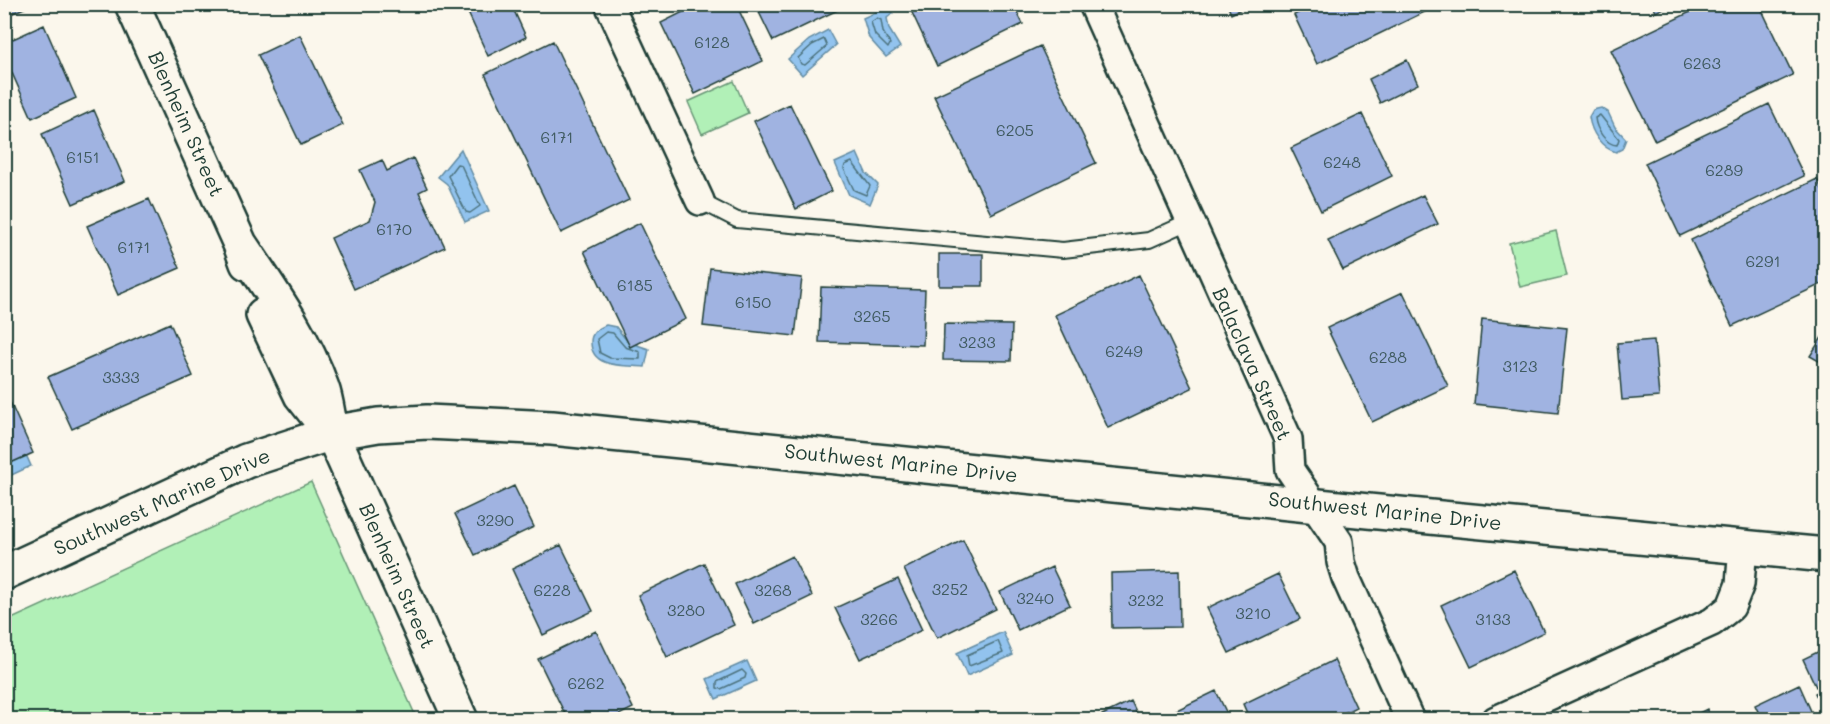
<svg xmlns="http://www.w3.org/2000/svg" width="1830" height="724" viewBox="0 0 1830 724" font-family="Mali,sans-serif">
	<style>
		.green { fill: #b1f0b7; stroke: #689676; stroke-width: 1.5 }
		.water { fill: #92c3ee; stroke: #648da4; stroke-width: 1.5 }
		.lines { fill: none; stroke-linecap: round; stroke-linejoin: round }
		.shore { stroke: #4d737e; stroke-width: 1.5 }
		.building { fill: #a0b3e1; stroke: #1f3d34; stroke-width: 1.5 }
		.service-casing { stroke: #1f3d34; stroke-width: 18 }
		.minor-casing { stroke: #1f3d34; stroke-width: 32 }
		.tertiary-casing { stroke: #1f3d34; stroke-width: 38 }
		.secondary-casing { stroke: #1f3d34; stroke-width: 38 }
		.service { stroke: #fbf7ec; stroke-width: 14 }
		.minor { stroke: #fbf7ec; stroke-width: 27 }
		.tertiary { stroke: #fbf7ec; stroke-width: 33 }
		.secondary { stroke: #fbf7ec; stroke-width: 33 }
		.labels { text-anchor: middle; stroke-width: 6; stroke-linejoin: round; paint-order: stroke }
		.number-label { font-size: 16px; fill: #3f5a5f }
		.street-label { font-size: 20px; fill: #1f3d34; stroke: #fbf7ec }
	</style>
	<rect width="100%" height="100%" fill="#fbf7ec"/>
	<filter id="ink" filterUnits="userSpaceOnUse"><feTurbulence type="fractalNoise" baseFrequency=".0167" numOctaves="2"/><feDisplacementMap in="SourceGraphic" scale="12" xChannelSelector="R" yChannelSelector="G"/><feConvolveMatrix kernelMatrix="1 2 1 2 8 2 1 2 1" color-interpolation-filters="sRGB"/></filter>
	<g filter="url(#ink)">
		<path class="green" d="M734,81L748,113L702,134L688,102Z
			M1556,231L1567,276L1520,287L1509,243Z
			M311,482L417,719H5V622Z"/>
		<path class="water" d="M890,6L893,13L887,18L889,29L900,47L886,57L869,38L863,18Z
			M828,30L836,45L802,75L788,59L809,40Z
			M1601,108L1608,112L1615,127L1626,139L1622,149L1616,152C1601,148 1591,132 1589,117L1593,110Z
			M461,149L489,211L465,222L447,184L438,177Z
			M857,153L866,173L878,185L870,204L849,195L835,163Z
			M606,325L616,327L628,342L649,349L645,367C625,365 591,369 591,342C591,332 598,329 606,325Z
			M19,439L31,466L5,478L4,446Z
			M1003,632L1013,655L967,676L957,653Z
			M747,661L756,681L716,699L707,679Z"/>
		<g class="lines">
			<path class="shore" d="M877,18L881,20L883,32L890,44L888,48L875,35L871,22Z
				M824,39L827,46L805,65L801,64L798,58L812,45Z
				M1600,115L1619,139L1617,145C1606,145 1596,129 1595,118Z
				M852,162L870,186L866,195L854,190L844,169L845,165Z
				M457,164L461,165L480,206L470,213L466,212L448,176Z
				M606,332L613,333L625,347L640,352V359L610,358L600,353L597,339Z
				M998,641L1003,653L969,666L967,655Z
				M742,670L746,674L745,678L721,689L717,688V682Z"/>
		</g>
		<path class="building" d="M4,4H33L4,17Z
			M464,4H511L526,37L488,56Z
			M699,4H736L763,61L695,94L661,23Z
			M755,4H848V5L773,41Z
			M908,4H1013L1023,24L937,66Z
			M1227,4H1251L1231,14Z
			M1316,4H1439V5L1317,64L1294,15Z
			M1652,4H1672L1656,12Z
			M1707,4H1759L1793,75L1655,141L1611,50Z
			M44,25L76,98L32,118L4,55V43Z
			M300,35L343,125L301,145L258,55Z
			M553,41L629,200L561,233L485,74Z
			M1040,46L1096,163L991,214L934,96Z
			M1407,60L1418,84L1380,103L1369,79Z
			M790,104L832,191L796,209L754,121Z
			M1769,104L1804,176L1680,236L1645,163Z
			M94,110L125,181L73,204L42,134Z
			M1362,114L1392,176L1321,211L1291,148Z
			M413,158L427,188L419,192L445,247L354,289L331,238L370,220L375,202L360,170L382,160L387,171Z
			M1817,179L1826,197V282L1732,326L1691,240Z
			M1423,195L1438,224L1343,270L1328,240Z
			M149,199L180,268L118,295L87,226Z
			M640,223L686,319L630,347L584,251Z
			M939,254H983V286H939Z
			M710,268L802,278L795,336L703,326Z
			M1139,275L1192,388L1108,428L1055,315Z
			M821,287L925,290L923,345L819,342Z
			M1403,292L1448,386L1372,422L1327,328Z
			M1482,319L1567,328L1558,413L1474,404Z
			M170,323L193,376L72,429L48,377Z
			M944,324L1012,325L1011,361L943,360Z
			M1826,331V365L1810,356Z
			M1654,340L1659,397L1622,400L1617,343Z
			M6,393L33,453L4,466V394Z
			M514,486L534,527L475,555L455,514Z
			M963,540L996,609L937,638L904,569Z
			M561,545L593,611L543,635L512,569Z
			M792,556L812,596L754,624L735,584Z
			M704,563L734,625L667,657L638,595Z
			M1052,567L1070,605L1018,630L1000,592Z
			M1514,570L1544,632L1471,667L1441,605Z
			M1179,571L1180,627L1112,628L1111,573Z
			M1278,574L1300,619L1229,653L1207,608Z
			M898,579L922,630L860,659L835,608Z
			M596,631L633,708L609,720H568L538,659Z
			M1826,648V682L1816,687L1803,659Z
			M1334,660L1356,707L1330,720H1250L1243,704Z
			M1799,684L1815,720H1762L1755,705Z
			M1826,688V715L1815,693Z
			M1216,691L1230,720H1159L1158,719Z
			M1131,701L1140,720H1092Z
			M1707,709L1712,720H1685Z"/>
		<g class="lines">
			<defs>
				<path id="service" d="M700,201L737,220L1063,250L1149,240L1189,222"/>
				<path id="minor" d="M609,4L700,201
					M1093,4L1288,439L1290,470L1339,542L1341,562L1346,578L1410,720
					M1496,720L1712,622L1731,607L1740,584L1743,546"/>
				<path id="tertiary" d="M132,4L240,244L247,263
					M240,244C270,289 304,336 322,388C327,402 328,418 332,433L461,720
					M263,315L301,395L320,419"/>
				<path id="secondary" d="M4,573L246,461L332,433L378,425L427,422L552,428L1368,511L1826,555"/>
			</defs>
			<use href="#service" class="service-casing"/>
			<use href="#minor" class="minor-casing"/>
			<use href="#tertiary" class="tertiary-casing"/>
			<use href="#secondary" class="secondary-casing"/>
			<use href="#service" class="service"/>
			<use href="#minor" class="minor"/>
			<use href="#tertiary" class="tertiary"/>
			<use href="#secondary" class="secondary"/>
		</g>
	</g>
	<g class="labels">
		<g class="number-label">
			<text x="712" y="48">6128</text>
			<text x="1702" y="69">6263</text>
			<text x="1015" y="136">6205</text>
			<text x="557" y="143">6171</text>
			<text x="83" y="163">6151</text>
			<text x="1342" y="168">6248</text>
			<text x="1724" y="176">6289</text>
			<text x="394" y="235">6170</text>
			<text x="134" y="253">6171</text>
			<text x="1763" y="267">6291</text>
			<text x="635" y="291">6185</text>
			<text x="753" y="308">6150</text>
			<text x="872" y="322">3265</text>
			<text x="977" y="348">3233</text>
			<text x="1124" y="357">6249</text>
			<text x="1388" y="363">6288</text>
			<text x="1520" y="372">3123</text>
			<text x="121" y="383">3333</text>
			<text x="495" y="526">3290</text>
			<text x="950" y="595">3252</text>
			<text x="552" y="596">6228</text>
			<text x="773" y="596">3268</text>
			<text x="1035" y="604">3240</text>
			<text x="1146" y="606">3232</text>
			<text x="686" y="616">3280</text>
			<text x="1253" y="619">3210</text>
			<text x="879" y="625">3266</text>
			<text x="1493" y="625">3133</text>
			<text x="586" y="689">6262</text>
		</g>
		<g class="street-label">
			<text transform="translate(186 124) rotate(66)" y="7">Blenheim Street</text>
			<text transform="translate(1252 364) rotate(66)" y="7">Balaclava Street</text>
			<text transform="translate(901 463) rotate(6)" y="7">Southwest Marine Drive</text>
			<text transform="translate(162 502) rotate(-24)" y="7">Southwest Marine Drive</text>
			<text transform="translate(1385 511) rotate(6)" y="7">Southwest Marine Drive</text>
			<text transform="translate(397 576) rotate(66)" y="7">Blenheim Street</text>
		</g>
	</g>
	<rect width="1830" height="724" fill="none" stroke="#fbf7ec" stroke-width="24"/>
	<rect x="12" y="12" width="1806" height="700" fill="none" stroke="#1f3d34" stroke-width="2" filter="url(#ink)"/>
</svg>
